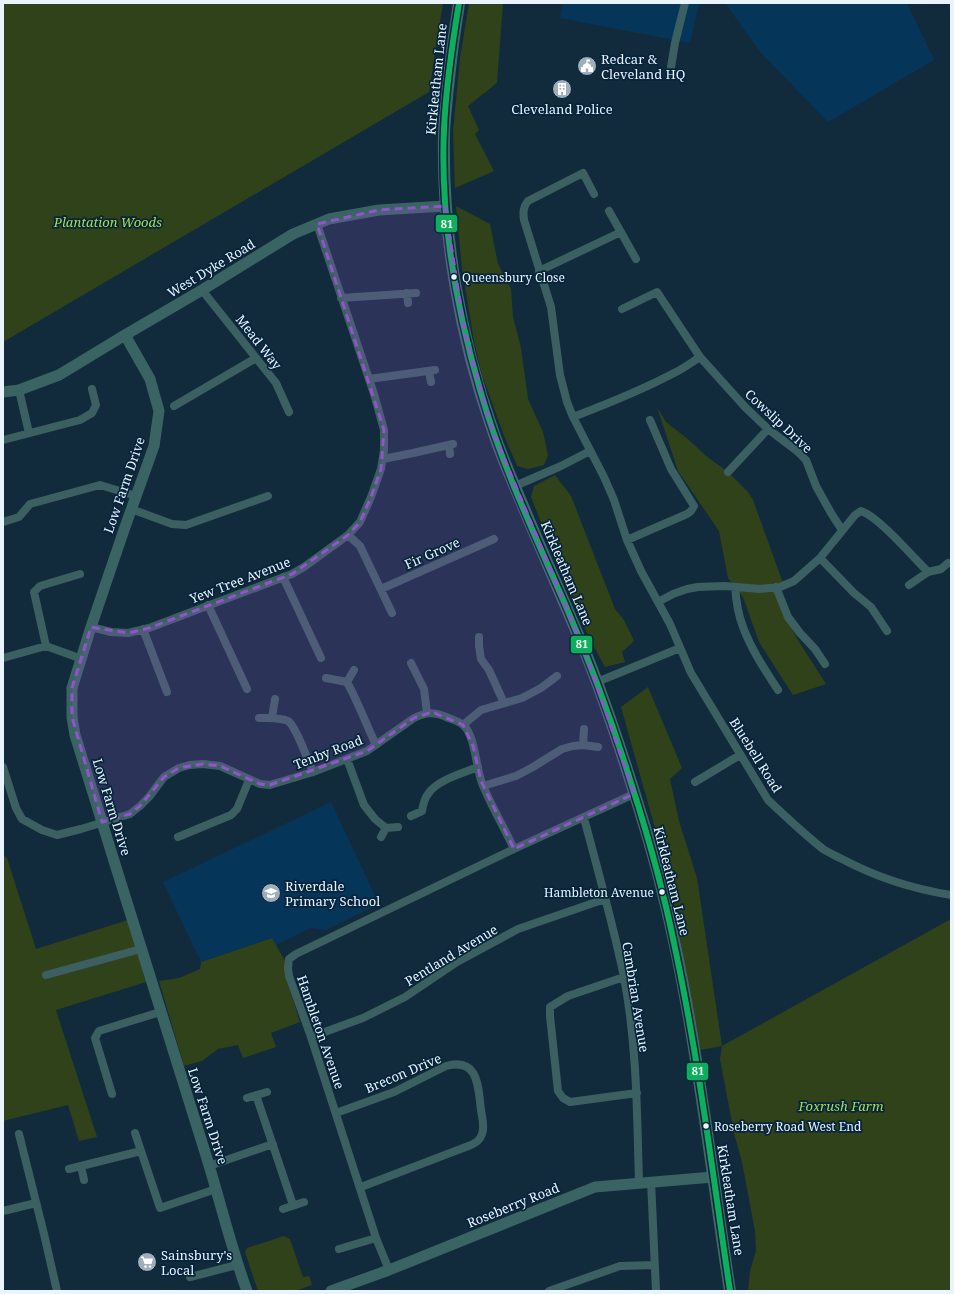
<svg xmlns="http://www.w3.org/2000/svg" width="954" height="1294" viewBox="0 0 954 1294" font-family="'Noto Serif',serif">
	<style>
		.built { fill: #053659 }
		.green { fill: #304219 }
		.lines { fill: none; stroke-linecap: round; stroke-linejoin: round }
		.street { stroke: #3c6062; stroke-width: 8 }
		.secondary { stroke: #3a6463; stroke-width: 11 }
		.primary { stroke: #426968; stroke-width: 12 }
		.bus-1-casing { stroke: #06243b; stroke-width: 9 }
		.bus-1 { stroke: #0daf5c; stroke-width: 6 }
		.marked { fill: #9154cc; fill-opacity: 0.2; stroke: #9154cc; stroke-width: 3; stroke-dasharray: 8 5; stroke-linejoin: round }
		.bus-dot { fill: #e9f4ff; stroke: #06243b; stroke-width: 1.5 }
		.labels { text-anchor: middle; stroke-width: 3.5; stroke-linejoin: round; paint-order: stroke }
		.bus-label { font-size: 12px; fill: #e9f4ff; stroke: #06243b; text-anchor: start }
		.poi-label { font-size: 13px; fill: #e9f4ff; stroke: #06243b; text-anchor: start }
		.street-label { font-size: 13px; fill: #e9f4ff; stroke: #06243b }
		.park-label { font-size: 13px; font-style: italic; fill: #addd4d; stroke: #06243b }
		.line-badge { stroke: #06243b; stroke-width: 1.5 }
		.badge-label { font-size: 11px; text-anchor: middle; font-weight: bold; fill: #fff }
	</style>
	<rect width="100%" height="100%" fill="#122b3c"/>
	<path class="built" d="M563,3H699L690,43L560,18Z
		M725,3H907L934,60L828,122L760,52Z
		M331,802L379,904L326,930L310,928L276,945L271,938L201,962L163,882Z"/>
	<path class="green" d="M3,3H443L429,92L3,342Z
		M469,3H503L497,83L468,106L479,130L475,134L494,171L455,188L453,132L460,58Z
		M456,206L490,224L498,264L511,289L513,317L521,348L528,399L543,432L548,455L544,465L528,469L517,466L503,433L482,375L474,341L462,269Z
		M657,407L666,422L689,440L706,456L728,472L748,492L753,500L783,583L771,586L796,637L826,684L793,695L759,642L743,597L728,578L719,531L678,471Z
		M555,475L571,496L615,609L624,620L634,641L622,652L625,662L605,667C574,613 554,555 531,497L534,486Z
		M648,687L682,768L670,779L679,821L697,878L722,1046L951,919V1291H748L750,1271L756,1251L755,1231L742,1162L734,1133L720,1059L722,1046L700,1050L669,878L621,707Z
		M3,855L7,858L36,949L128,920L146,982L56,1010L97,1137L79,1141L68,1105L3,1121Z
		M272,938L285,961V975L300,1022L271,1033L276,1047L243,1058L238,1045L218,1049L202,1061L184,1066L159,981L179,978L200,969L201,962Z
		M284,1236L290,1239L303,1277L309,1276L312,1285L295,1291H258L245,1252L247,1248Z"/>
	<g class="lines">
		<path class="street" d="M670,73L675,43L685,3
			M594,194L583,173L528,201C523,207 523,212 524,220L551,307L560,375L567,402L573,417L604,477L614,500L627,540L641,571L670,624L691,673L768,800C786,817 804,834 823,849C829,853 836,856 842,859C876,877 913,889 951,895
			M609,211L636,259
			M539,271L621,232
			M202,290L276,383L289,412
			M407,293L408,303
			M341,298L416,293
			M622,309L657,292L700,357L745,407L768,429L797,451L806,460L816,486L831,513L842,530
			M429,371L431,382
			M369,379L435,370
			M19,390L29,433
			M174,406L256,358
			M573,417C607,404 642,390 674,373C683,369 692,362 700,357
			M3,440L80,420L92,413L96,405L92,389
			M449,445L450,454
			M383,459L413,453L453,444
			M728,472L768,429
			M515,486L561,466L590,451
			M131,509L172,524L186,525L268,496
			M3,522L19,517L30,504L100,485L136,496
			M348,535L360,546L392,613
			M627,540L687,514L691,511L694,506L671,469L650,420
			M820,558L854,593L871,607L887,631
			M283,577L321,658
			M909,585L928,572L941,569L948,563
			M735,587C736,600 738,614 743,627C751,649 765,670 778,690
			M776,587L788,617L800,633L815,649L825,664
			M381,589L494,539
			M658,602L673,594L687,589L698,587L725,586L760,589L780,587L794,581L820,558L855,515L861,511C879,517 913,557 928,572
			M208,605L247,689
			M91,627L111,632L128,633L149,628L292,574L304,567L348,535L360,522L371,497L381,469L384,450V430L374,394L317,224
			M143,629L167,692
			M479,637V646L481,659L489,670L504,703
			M46,646L34,592L40,586L80,574
			M3,658L46,646L82,659
			M411,663L424,689L427,713
			M326,678L347,682C358,702 366,724 376,745
			M347,682L354,670
			M597,682L680,648
			M259,718C268,718 280,717 288,721C296,726 308,761 313,772
			M272,718L275,699
			M463,725L481,710L522,698L541,688L557,676
			M584,729L583,745L598,747
			M347,759L364,805L375,819L386,828L398,827
			M3,767L16,808L22,819L42,830L57,835L81,829L130,814L140,806L149,797L164,777L179,768L190,765L203,764L220,766L260,784L270,785L313,772L367,751L414,718C426,712 434,712 446,717C451,719 459,721 463,725C475,734 476,769 482,783C491,806 504,827 514,849
			M695,782L740,755
			M483,786L516,776L533,767L562,749L573,746L583,745
			M411,816L422,811C423,805 424,799 428,794C437,780 463,773 478,767
			M584,818C598,871 613,924 624,977C637,1045 637,1114 639,1183
			M178,837L231,815L237,809L249,780
			M381,837L386,828
			M46,975L141,949
			M624,977L568,996L550,1007V1016L558,1091L563,1098L570,1102L637,1093
			M311,1037L363,1018L405,997L457,962L518,929L605,899
			M112,1094L95,1038L99,1031L160,1012
			M256,1095L293,1205
			M247,1098L267,1092
			M336,1113L394,1092L446,1066C479,1057 478,1087 481,1110C482,1117 485,1127 482,1134C480,1140 477,1142 471,1145L361,1187
			M135,1133L160,1208L216,1189
			M19,1134L44,1234L57,1291
			M81,1166L84,1180
			M209,1166L273,1144
			M69,1169L141,1151
			M651,1181L656,1291
			M283,1209L304,1202
			M3,1211L36,1203
			M339,1249L376,1238
			M389,1270L376,1238L311,1037L289,976L288,968L289,959L296,954L514,849L634,794
			M190,1277L237,1265
			M549,1291L620,1266L655,1265"/>
		<path class="secondary" d="M125,335L150,379L159,411L154,446L125,527L91,627L72,688V717L75,735C118,873 160,1011 204,1149C219,1196 230,1245 247,1291
			M3,392L19,390L59,375L125,335L202,290L293,234L329,219L379,210L445,206
			M331,1291L389,1270L595,1187L713,1177"/>
		<path class="primary" d="M459,3C454,34 450,65 447,96C446,109 444,123 444,136C442,234 460,338 493,431C503,461 516,489 528,518C547,563 567,608 586,654C609,711 628,771 646,831C691,980 706,1137 730,1291"/>
		<defs>
			<path id="bus-1" d="M459,3C452,45 446,87 444,129C440,218 456,308 481,393C502,466 535,535 565,604C591,664 613,724 632,786C649,839 664,893 675,948C699,1061 713,1176 730,1291"/>
		</defs>
		<use href="#bus-1" class="bus-1-casing"/>
		<use href="#bus-1" class="bus-1"/>
	</g>
	<path class="marked" d="M445,206L465,333L493,431L587,657L634,794L514,849L481,781L473,746L463,725L432,712L414,718L367,751L270,785L260,784L220,766L203,764L179,768L164,777L140,806L130,814L102,822L72,717V688L91,627L128,633L149,628L292,574L348,535L360,522L371,497L381,469L384,430L317,224L379,210Z"/>
	<defs>
		<symbol id="civic-disc" viewBox="-11 -11 22 22"><circle r="9.5" fill="#9eaebb" stroke="#06243b"/><path d="M-.6-6.5H3V-4.5H.6V-3L4-1V1h2V6H-6V1h2V-1L-.6-3ZM-1.2 2.5V6h2.4V2.5Z" fill="#fff"/></symbol>
		<symbol id="building-disc" viewBox="-11 -11 22 22"><circle r="9.5" fill="#9eaebb" stroke="#06243b"/><path d="M-4-6H4V6H1V3H-1V6H-4ZM-2.5-4.3h1.7v1.8h-1.7ZM.8-4.3h1.7v1.8H.8ZM-2.5-1h1.7V.8h-1.7ZM.8-1h1.7V.8H.8Z" fill="#fff"/></symbol>
		<symbol id="school-disc" viewBox="-11 -11 22 22"><circle r="9.5" fill="#9eaebb" stroke="#06243b"/><path d="M0-5L7-2L0 1L-7-2ZM-4 1L0 2.5L4 1V4Q0 6-4 4Z" fill="#fff"/></symbol>
		<symbol id="supermarket-disc" viewBox="-11 -11 22 22"><circle r="9.5" fill="#9eaebb" stroke="#06243b"/><path d="M-6-5.5h2.5l.6 2H6L4.5 2H-2.5L-4.4-4H-6ZM-1.5 3.2a1.3 1.3 0 1 0 .1 0ZM3 3.2a1.3 1.3 0 1 0 .1 0Z" fill="#fff"/></symbol>
	</defs>
	<g fill-rule="evenodd">
		<use href="#civic-disc" x="576" y="55" width="22" height="22"/>
		<use href="#building-disc" x="551" y="78" width="22" height="22"/>
		<use href="#school-disc" x="260" y="882" width="22" height="22"/>
		<use href="#supermarket-disc" x="136" y="1251" width="22" height="22"/>
	</g>
	<g class="bus-dot">
		<circle cx="454" cy="277" r="3.5"/>
		<circle cx="662" cy="892" r="3.5"/>
		<circle cx="706" cy="1126" r="3.5"/>
	</g>
	<g class="labels">
		<g class="bus-label">
			<text x="462" y="282">Queensbury Close</text>
			<text x="654" y="897" text-anchor="end">Hambleton Avenue</text>
			<text x="714" y="1131">Roseberry Road West End</text>
		</g>
		<g class="poi-label">
			<text x="601" y="64">Redcar &amp;<tspan x="601" dy="15">Cleveland HQ</tspan></text>
			<text x="562" y="114" text-anchor="middle">Cleveland Police</text>
			<text x="285" y="891">Riverdale<tspan x="285" dy="15">Primary School</tspan></text>
			<text x="161" y="1260">Sainsbury's<tspan x="161" dy="15">Local</tspan></text>
		</g>
		<g class="street-label">
			<text transform="translate(436 79) rotate(-84)" y="5">Kirkleatham Lane</text>
			<text transform="translate(211 268) rotate(-31)" y="5">West Dyke Road</text>
			<text transform="translate(259 342) rotate(52)" y="5">Mead Way</text>
			<text transform="translate(779 421) rotate(43)" y="5">Cowslip Drive</text>
			<text transform="translate(124 485) rotate(-71)" y="5">Low Farm Drive</text>
			<text transform="translate(432 553) rotate(-24)" y="5">Fir Grove</text>
			<text transform="translate(567 573) rotate(67)" y="5">Kirkleatham Lane</text>
			<text transform="translate(240 580) rotate(-21)" y="5">Yew Tree Avenue</text>
			<text transform="translate(328 752) rotate(-21)" y="5">Tenby Road</text>
			<text transform="translate(756 755) rotate(58)" y="5">Bluebell Road</text>
			<text transform="translate(112 807) rotate(73)" y="5">Low Farm Drive</text>
			<text transform="translate(672 881) rotate(76)" y="5">Kirkleatham Lane</text>
			<text transform="translate(451 955) rotate(-31)" y="5">Pentland Avenue</text>
			<text transform="translate(636 997) rotate(81)" y="5">Cambrian Avenue</text>
			<text transform="translate(321 1032) rotate(71)" y="5">Hambleton Avenue</text>
			<text transform="translate(403 1073) rotate(-23)" y="5">Brecon Drive</text>
			<text transform="translate(208 1116) rotate(72)" y="5">Low Farm Drive</text>
			<text transform="translate(731 1200) rotate(81)" y="5">Kirkleatham Lane</text>
			<text transform="translate(513 1205) rotate(-22)" y="5">Roseberry Road</text>
		</g>
		<g class="park-label">
			<text x="108" y="227">Plantation Woods</text>
			<text x="841" y="1111">Foxrush Farm</text>
		</g>
	</g>
	<g class="line-badge">
		<rect x="435" y="214" width="23" height="19" rx="4" fill="#0daf5c"/>
		<rect x="570" y="635" width="23" height="19" rx="4" fill="#0daf5c"/>
		<rect x="686" y="1062" width="23" height="19" rx="4" fill="#0daf5c"/>
	</g>
	<g class="badge-label">
		<text x="447" y="228">81</text>
		<text x="582" y="648">81</text>
		<text x="698" y="1075">81</text>
	</g>
	<rect width="954" height="1294" fill="none" stroke="#e9f4ff" stroke-width="8"/>
</svg>
